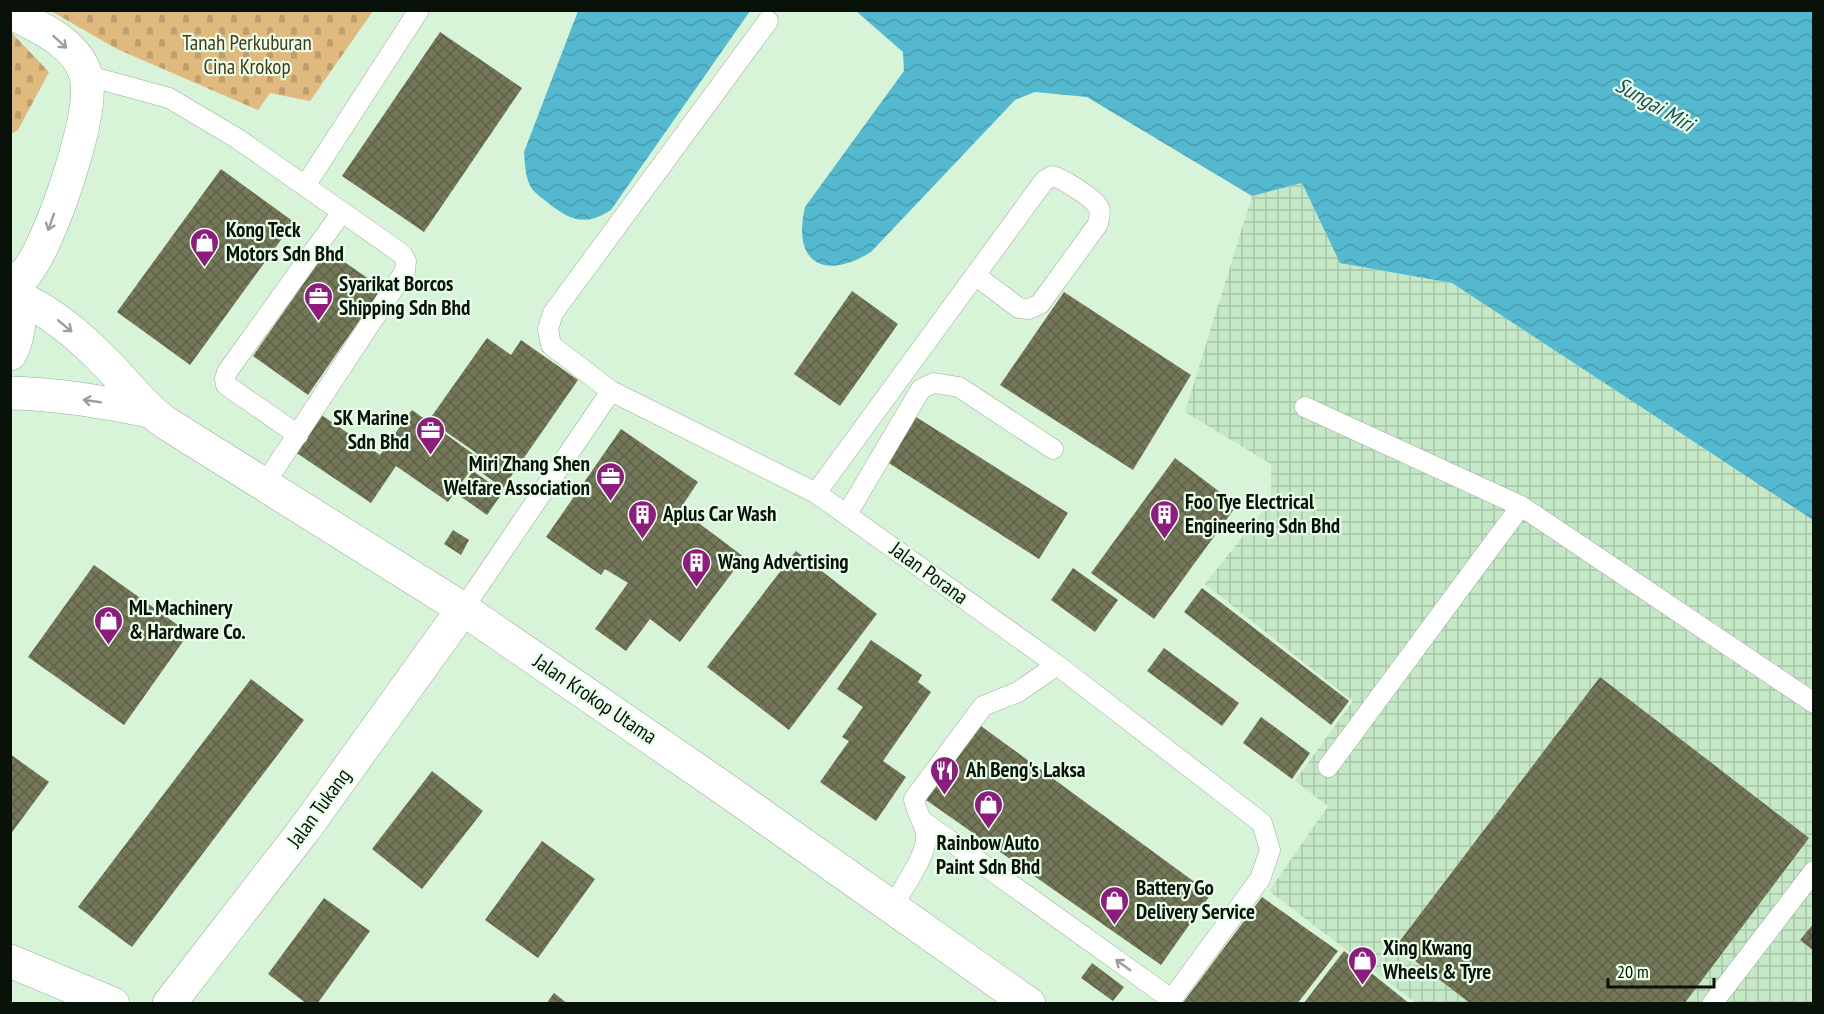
<svg xmlns="http://www.w3.org/2000/svg" width="1824" height="1014" viewBox="0 0 1824 1014" font-family="'PT Sans Narrow',sans-serif">
	<style>
		.industrial { fill: url(#industrial-grid) }
		.cemetery { fill: url(#cemetery-stones) }
		.water { fill: url(#water-waves) }
		.building { fill: url(#building-cross-hatch) }
		.lines { fill: none; stroke-linecap: round; stroke-linejoin: round }
		.lane-casing { stroke: #96b198; stroke-width: 21 }
		.street-casing { stroke: #96b198; stroke-width: 34 }
		.secondary-casing { stroke: #96b198; stroke-width: 34 }
		.lane { stroke: #fff; stroke-width: 20 }
		.street { stroke: #fff; stroke-width: 33 }
		.secondary { stroke: #fff; stroke-width: 33 }
		.oneway { stroke: #9ca09d }
		.labels { text-anchor: middle; stroke-width: 4.5; stroke-linejoin: round; paint-order: stroke }
		.park-label { font-size: 21px; fill: #4b381b; stroke: #e8ffe9 }
		.poi-label { font-size: 21px; font-weight: bold; fill: #081209; stroke: #e8ffe9; text-anchor: start }
		.street-label { font-size: 21px; fill: #081209; stroke: #e8ffe9 }
		.water-label { font-size: 22px; font-style: italic; fill: #214d57; stroke: #e8ffe9 }
	</style>
	<defs>
		<pattern id="industrial-grid" width="8" height="8" patternUnits="userSpaceOnUse" patternTransform="scale(1.5)"><rect width="8" height="8" fill="#c5e8c7"/><path d="M0 4h8M4 0v8" fill="none" stroke="#a8c6aa"/></pattern>
		<pattern id="cemetery-stones" width="16" height="16" patternUnits="userSpaceOnUse" patternTransform="scale(1.5)"><rect width="16" height="16" fill="#dfb97e"/><path d="M2 7V4a2 2 0 0 1 4 0v3zM10 15v-3a2 2 0 0 1 4 0v3z" fill="#be9e6c"/></pattern>
		<pattern id="water-waves" width="16" height="10" patternUnits="userSpaceOnUse" patternTransform="scale(1.5)"><rect width="16" height="10" fill="#54b8cf"/><path d="M0 5q4-4 8 0t8 0" fill="none" stroke="#489db0"/></pattern>
		<pattern id="building-cross-hatch" width="8" height="8" patternUnits="userSpaceOnUse" patternTransform="scale(1.5)"><rect width="8" height="8" fill="#757858"/><path d="M0 0l8 8M0 8l8-8" fill="none" stroke="#5e6147"/></pattern>
	</defs>
	<rect width="100%" height="100%" fill="#d7f3d8"/>
	<path class="industrial" d="M1302,183L1340,263L1452,283L1813,520V1003H1416L1269,891L1328,806L1295,781L1353,701L1205,584L1271,501V464L1185,412L1252,196Z"/>
	<path class="cemetery" d="M51,11H373L310,101L270,93L258,110L117,49Z
		M11,32L49,72L18,130L11,134Z"/>
	<path class="water" d="M578,11H750L611,210C585,227 569,220 547,202C542,198 536,194 532,189C525,178 525,165 524,152Z
		M856,11H1813V520L1452,283L1340,263L1302,183L1252,196L1087,97L1035,92L1015,100L871,252C824,281 792,263 805,207L904,71L903,52Z"/>
	<path class="building" d="M440,32L522,88L424,232L342,176Z
		M221,169L294,222L190,365L117,312Z
		M327,250L382,288L308,395L253,356Z
		M852,291L898,324L840,406L794,374Z
		M1064,292L1191,375L1133,470L1000,385Z
		M487,338L511,355L521,340L578,380L503,488L475,468L482,457L429,420Z
		M412,410L479,458L448,502L396,466L371,503L295,452L320,414L380,455Z
		M913,415L1068,513L1039,559L884,460Z
		M621,429L698,482L680,509L744,557L680,642L650,619L626,651L595,629L628,583L605,569L601,575L546,537Z
		M1175,458L1237,505L1154,619L1091,573Z
		M473,471L503,492L487,515L457,494Z
		M453,530L469,540L461,555L444,544Z
		M796,551L877,614L789,730L707,667Z
		M94,565L189,633L124,725L28,657Z
		M1073,568L1118,600L1095,632L1051,600Z
		M1202,588L1349,701L1331,725L1184,612Z
		M871,640L922,675L918,682L931,692L883,761L906,777L876,821L820,782L849,741L842,737L863,707L837,689Z
		M1164,648L1239,703L1222,726L1147,671Z
		M1600,677L1809,838L1684,1004H1471L1396,946Z
		M251,679L304,720L132,947L78,907Z
		M1261,717L1310,753L1292,779L1243,743Z
		M981,726L1211,894L1161,965L926,800Z
		M10,754L49,782L10,835Z
		M432,771L483,811L422,889L372,849Z
		M542,841L595,879L538,958L485,920Z
		M1262,897L1338,951L1297,1004H1182Z
		M324,898L370,931L317,1004H307L268,974Z
		M1814,923V951L1800,940Z
		M1344,951L1410,1004H1303Z
		M1092,963L1124,987L1113,1001L1081,978Z
		M554,993L568,1004H546Z"/>
	<g class="lines">
		<defs>
			<path id="lane" d="M85,75L169,98L238,139L402,254L406,261L405,271L264,485
				M305,186L419,10
				M611,391L551,345L548,329L553,313L768,21
				M1305,407L1521,506
				M298,435L226,385L225,379L227,372L342,212
				M816,493L1044,181L1052,176C1062,178 1090,196 1097,205C1102,210 1099,217 1098,224L1040,304L1029,309L1019,308L975,275
				M847,514L921,389L934,383L959,387L1053,449
				M463,609L611,391L816,493L1057,665L1262,823L1270,850L1260,879L1168,1004
				M1328,767L1521,506L1814,703
				M921,820L1171,999
				M893,906C902,889 929,853 926,834C924,822 916,812 914,799L983,706L1018,692L1057,665
				M1712,1004L1814,871"/>
			<path id="street" d="M10,961L113,1004
				M169,1004L304,830L463,609"/>
			<path id="secondary" d="M10,12C38,27 77,42 86,76C95,112 58,213 41,248C35,262 25,275 16,287
				M18,297C52,312 81,337 107,364C127,384 143,407 166,423L463,609L726,790L1029,1004
				M10,354C22,332 22,302 12,279
				M10,393C58,394 103,402 149,411"/>
		</defs>
		<use href="#lane" class="lane-casing"/>
		<use href="#street" class="street-casing"/>
		<use href="#secondary" class="secondary-casing"/>
		<use href="#lane" class="lane"/>
		<use href="#street" class="street"/>
		<use href="#secondary" class="secondary"/>
	</g>
	<defs><path id="oneway-shaft" d="M-6 0H5M1.5-3L5.5 0L1.5 3" fill="none" stroke-width="1.6" stroke-linecap="round" stroke-linejoin="round" transform="scale(1.5)"/></defs>
	<g class="oneway">
		<use href="#oneway-shaft" transform="translate(60 42) rotate(42)"/>
		<use href="#oneway-shaft" transform="translate(51 222) rotate(110)"/>
		<use href="#oneway-shaft" transform="translate(65 326) rotate(40)"/>
		<use href="#oneway-shaft" transform="translate(92 401) rotate(-172)"/>
		<use href="#oneway-shaft" transform="translate(1123 965) rotate(-144)"/>
	</g>
	<defs>
		<symbol id="shop-pin" viewBox="-11 -11 22 30"><path d="M0 17L-7.5 6A9.5 9.5 0 1 1 7.5 6Z" fill="#8d1c7e" stroke="#e8ffe9"/><path d="M-5-2.5h2.3a2.7 3.5 0 0 1 5.4 0H5L5.5 6h-11ZM-1.5-2.5h3a1.5 2.3 0 0 0-3 0Z" fill="#fff"/></symbol>
		<symbol id="office-pin" viewBox="-11 -11 22 30"><path d="M0 17L-7.5 6A9.5 9.5 0 1 1 7.5 6Z" fill="#8d1c7e" stroke="#e8ffe9"/><path d="M-6-3h4V-5.5h4V-3h4V5H-6ZM-1-4.5V-3h2v-1.5ZM-6 0V1H6V0Z" fill="#fff"/></symbol>
		<symbol id="building-pin" viewBox="-11 -11 22 30"><path d="M0 17L-7.5 6A9.5 9.5 0 1 1 7.5 6Z" fill="#8d1c7e" stroke="#e8ffe9"/><path d="M-4-6H4V6H1V3H-1V6H-4ZM-2.5-4.3h1.7v1.8h-1.7ZM.8-4.3h1.7v1.8H.8ZM-2.5-1h1.7V.8h-1.7ZM.8-1h1.7V.8H.8Z" fill="#fff"/></symbol>
		<symbol id="restaurant-pin" viewBox="-11 -11 22 30"><path d="M0 17L-7.5 6A9.5 9.5 0 1 1 7.5 6Z" fill="#8d1c7e" stroke="#e8ffe9"/><path d="M-5-6h1v4h1v-4h1v4h1v-4h1v5L-1.5 .5V6h-2V.5L-5-1ZM5-6V6H3V1.5H1.5Q1.5-4 5-6Z" fill="#fff"/></symbol>
	</defs>
	<g fill-rule="evenodd">
		<use href="#shop-pin" x="188" y="226" width="33" height="45"/>
		<use href="#office-pin" x="302" y="280" width="33" height="45"/>
		<use href="#office-pin" x="414" y="414" width="33" height="45"/>
		<use href="#office-pin" x="594" y="460" width="33" height="45"/>
		<use href="#building-pin" x="626" y="498" width="33" height="45"/>
		<use href="#building-pin" x="1148" y="498" width="33" height="45"/>
		<use href="#building-pin" x="680" y="546" width="33" height="45"/>
		<use href="#shop-pin" x="92" y="604" width="33" height="45"/>
		<use href="#restaurant-pin" x="928" y="754" width="33" height="45"/>
		<use href="#shop-pin" x="972" y="788" width="33" height="45"/>
		<use href="#shop-pin" x="1098" y="884" width="33" height="45"/>
		<use href="#shop-pin" x="1346" y="944" width="33" height="45"/>
	</g>
	<g class="labels">
		<g class="park-label">
			<text x="247" y="50">Tanah Perkuburan<tspan x="247" dy="24">Cina Krokop</tspan></text>
		</g>
		<g class="poi-label">
			<text x="226" y="237">Kong Teck<tspan x="226" dy="24">Motors Sdn Bhd</tspan></text>
			<text x="339" y="291">Syarikat Borcos<tspan x="339" dy="24">Shipping Sdn Bhd</tspan></text>
			<text x="409" y="425" text-anchor="end">SK Marine<tspan x="409" dy="24">Sdn Bhd</tspan></text>
			<text x="590" y="471" text-anchor="end">Miri Zhang Shen<tspan x="590" dy="24">Welfare Association</tspan></text>
			<text x="1185" y="509">Foo Tye Electrical<tspan x="1185" dy="24">Engineering Sdn Bhd</tspan></text>
			<text x="663" y="521">Aplus Car Wash</text>
			<text x="718" y="569">Wang Advertising</text>
			<text x="129" y="615">ML Machinery<tspan x="129" dy="24">&amp; Hardware Co.</tspan></text>
			<text x="966" y="777">Ah Beng's Laksa</text>
			<text x="988" y="850" text-anchor="middle">Rainbow Auto<tspan x="988" dy="24">Paint Sdn Bhd</tspan></text>
			<text x="1136" y="895">Battery Go<tspan x="1136" dy="24">Delivery Service</tspan></text>
			<text x="1383" y="955">Xing Kwang<tspan x="1383" dy="24">Wheels &amp; Tyre</tspan></text>
		</g>
		<g class="street-label">
			<text transform="translate(929 573) rotate(36)" y="7">Jalan Porana</text>
			<text transform="translate(595 699) rotate(34)" y="7">Jalan Krokop Utama</text>
			<text transform="translate(319 808) rotate(-54)" y="7">Jalan Tukang</text>
		</g>
		<g class="water-label">
			<text transform="translate(1655 104) rotate(30)" y="8">Sungai Miri</text>
		</g>
	</g>
	<rect width="1824" height="1014" fill="none" stroke="#081209" stroke-width="24"/>
	<path d="M1608 978v9h106v-9" fill="none" stroke="#081209" stroke-width="3"/>
	<text x="1617" y="978" font-size="18" fill="#081209" stroke="#e8ffe9" stroke-width="4.5" paint-order="stroke">20 m</text>
</svg>
